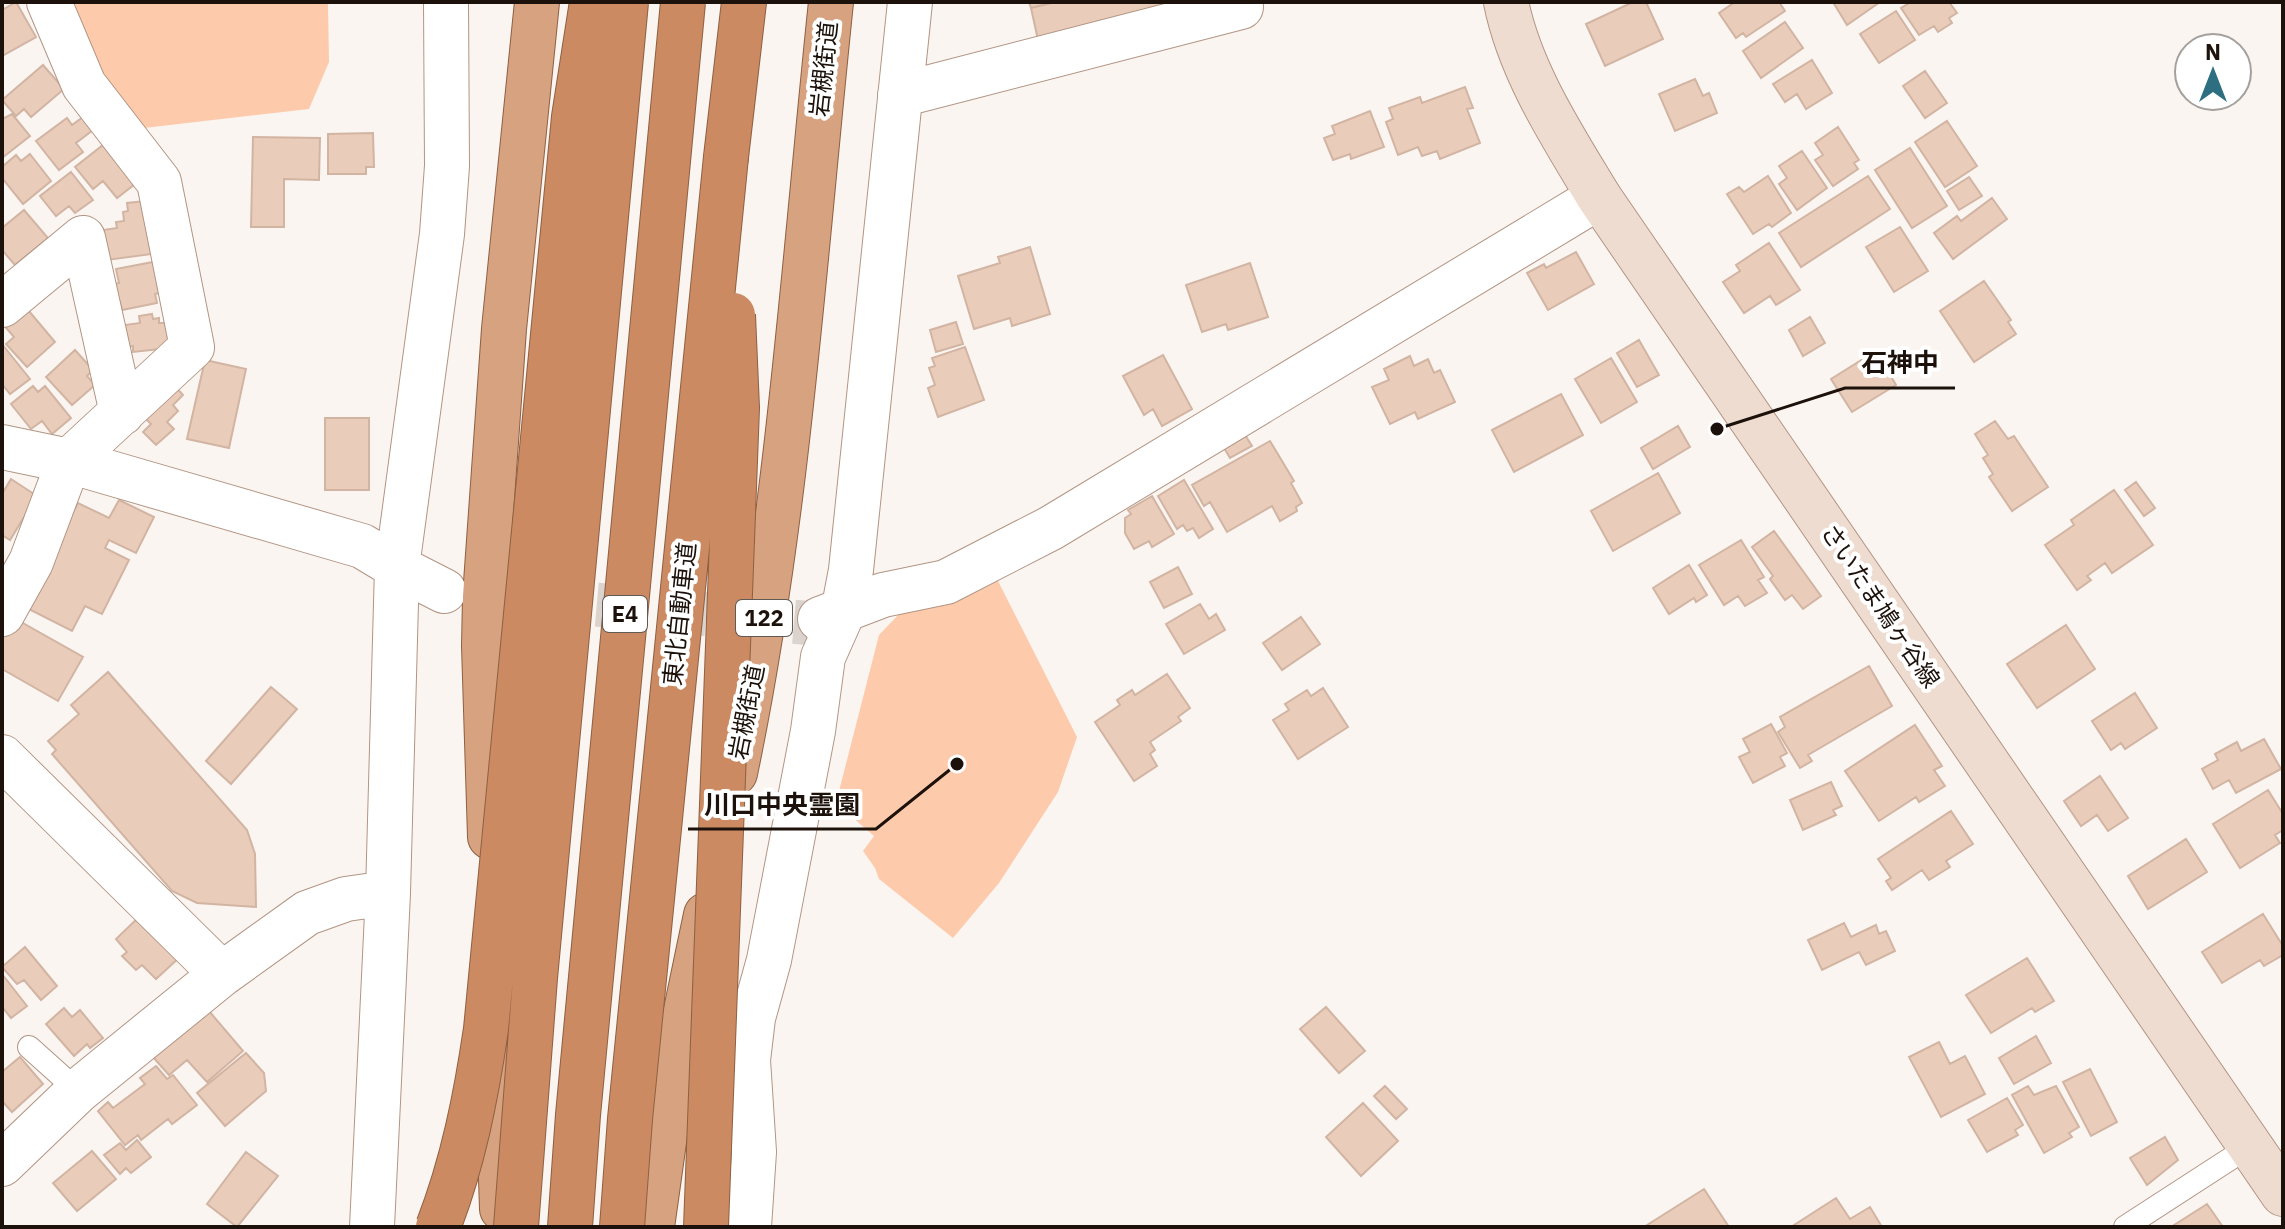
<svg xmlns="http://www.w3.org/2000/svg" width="2285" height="1229" viewBox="0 0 2285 1229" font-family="'IBM Plex Sans','Noto Sans JP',sans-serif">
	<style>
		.green { fill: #fdcaab }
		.building { fill: #eaccba; stroke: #d2b4a3; stroke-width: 2 }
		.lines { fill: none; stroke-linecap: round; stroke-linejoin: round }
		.minor-tunnel { stroke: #dad3ce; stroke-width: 44; stroke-dasharray: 44 22; stroke-linecap: butt }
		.service-casing { stroke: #b29584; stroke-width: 24 }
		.minor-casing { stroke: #b29584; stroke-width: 46 }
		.secondary-casing { stroke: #b29584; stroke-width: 46 }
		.trunk-casing { stroke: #8e6043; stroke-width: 46 }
		.motorway-casing { stroke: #8e6043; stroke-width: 46 }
		.service { stroke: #fff; stroke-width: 22 }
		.minor { stroke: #fff; stroke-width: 44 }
		.secondary { stroke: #efdcd0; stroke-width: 44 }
		.trunk { stroke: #d6a280; stroke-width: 44 }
		.motorway { stroke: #cb8a61; stroke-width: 44 }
		.motorway-bridge-casing { stroke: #8e6043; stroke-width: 46; stroke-linecap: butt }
		.motorway-bridge { stroke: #cb8a61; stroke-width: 44 }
		.labels { text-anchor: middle; stroke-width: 8; stroke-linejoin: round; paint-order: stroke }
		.shield { fill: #fff; stroke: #605954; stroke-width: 2 }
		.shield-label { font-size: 22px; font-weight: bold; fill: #1c120b }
		.street-label { font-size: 24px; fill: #1c120b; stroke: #fff }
		.leader { fill: none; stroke: #1c120b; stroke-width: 3 }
		.callout-dot { fill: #1c120b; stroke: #fff; stroke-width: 3 }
		.callout-label { font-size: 26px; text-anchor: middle; font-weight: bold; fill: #1c120b; stroke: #fff; stroke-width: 8; stroke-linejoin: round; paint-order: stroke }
	</style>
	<rect width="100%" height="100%" fill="#fbf5f1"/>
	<path class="green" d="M68,2H328L329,62L309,109L144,128L110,95Z
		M997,579L1077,737L1058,792L999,883L953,938L879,879L875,868L863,851L874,836L836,803L879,635L900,613Z"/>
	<path class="building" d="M16,2L36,37L2,56V10Z
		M1029,2H1055L1031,8Z
		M1055,2H1198L1038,40L1031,8Z
		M1633,2H1646L1663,39L1605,66L1586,24Z
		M1735,2H1779L1785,11L1746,37L1743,33L1736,38L1719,13Z
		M1833,2H1880L1847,25Z
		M1911,2H1949L1957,13L1949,18L1952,23L1938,32L1934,26L1919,35L1901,8Z
		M1896,11L1915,40L1879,63L1860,34Z
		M1785,22L1803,48L1761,78L1743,51Z
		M1812,60L1832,93L1806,109L1797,94L1785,102L1773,84Z
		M43,65L64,89L31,117L24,109L16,116L2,100Z
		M1925,71L1947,103L1925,118L1903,86Z
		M1695,79L1703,96L1709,93L1717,113L1675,131L1659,94Z
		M1465,87L1473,108L1467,109L1480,143L1440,159L1437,151L1422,156L1418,147L1398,155L1386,122L1393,119L1389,108L1420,97L1422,103Z
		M1370,111L1384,147L1351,159L1350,154L1333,160L1324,138L1335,134L1332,126Z
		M12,114L30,136L2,158V119Z
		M83,117L93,130L76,143L83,152L59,170L36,141L67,118L72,125Z
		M1947,121L1977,166L1945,187L1915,142Z
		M1838,127L1859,160L1854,163L1858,169L1833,186L1815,160L1823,155L1815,143Z
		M373,133L374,167H366V174H328V134Z
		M253,137L320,138L319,180L284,179V227H251Z
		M103,145L135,184L117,198L103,181L93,189L75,167Z
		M1910,148L1947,206L1912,228L1875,170Z
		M1802,151L1827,188L1797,210L1779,184L1787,178L1779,166Z
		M30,154L51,181L23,204L2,178V167L16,155L21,161Z
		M71,172L93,200L75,213L69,206L56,216L40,196Z
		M1768,176L1791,213L1772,227L1769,224L1753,234L1727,194L1739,187L1744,192Z
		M1868,176L1890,209L1801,267L1779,233Z
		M1969,177L1982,196L1959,210L1947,191Z
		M1992,198L2007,219L1953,259L1934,233L1957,216L1961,221Z
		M145,201L152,254L107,260L103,230L117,228L116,222L124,221L123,212L128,211L127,203Z
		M24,210L48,238L15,265L2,250V228Z
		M1900,227L1928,271L1894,292L1866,247Z
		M1769,243L1800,290L1776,305L1770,296L1744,313L1723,282L1740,271L1736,265Z
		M1030,247L1050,314L1012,326L1010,318L974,329L958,276L1000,263L998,257Z
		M1576,252L1594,284L1548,310L1527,273L1544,264L1546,268Z
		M158,261L164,292L155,294L157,303L122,310L120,302L113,304L109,285L119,283L116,269Z
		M1250,263L1268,317L1228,330L1226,324L1202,332L1186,285Z
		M1984,281L2011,320L2008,322L2016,334L1974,362L1940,311Z
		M23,304L55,342L27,367L6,344L14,337L2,323Z
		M152,314L153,319L159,318V323H166L169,348L133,352V346L127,347L125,325L140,323L139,316Z
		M1810,317L1825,343L1803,356L1789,330Z
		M956,322L963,344L936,352L930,330Z
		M1639,340L1659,375L1637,387L1617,353Z
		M2,344L30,379L10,394L2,384Z
		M965,347L984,400L938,417L928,388L935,385L929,368L935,366L932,358Z
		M75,350L93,370L87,376L95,385L72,405L46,377Z
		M1876,351L1896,385L1852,412L1831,379Z
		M1163,355L1192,409L1162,426L1153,409L1144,415L1123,376Z
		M1410,356L1414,366L1428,359L1434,373L1440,370L1455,402L1418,419L1415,412L1390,424L1372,387L1389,380L1384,369Z
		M1611,358L1637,402L1601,423L1575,379Z
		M205,360L246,369L229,448L187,439Z
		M172,383L183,395L173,405L178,411L167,422L174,429L156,445L143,432L151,424L140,413Z
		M33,386L38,392L45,386L71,418L52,434L42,421L31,429L11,404Z
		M1561,394L1583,435L1514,472L1492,430Z
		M325,418H369V490H325Z
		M1995,421L2008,439L2014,436L2048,487L2012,511L1989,477L1993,474L1983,458L1988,455L1975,434Z
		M1678,426L1690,447L1653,469L1641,448Z
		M1245,435L1252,446L1230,458L1224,448Z
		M1270,441L1294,481L1291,483L1302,503L1296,507L1297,511L1280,521L1272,506L1227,532L1210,502L1204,506L1192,485Z
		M1658,473L1680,513L1613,551L1591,511Z
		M11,479L37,496L10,540L2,535V494Z
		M1184,480L1213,529L1199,538L1193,528L1187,531L1183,525L1177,529L1158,496Z
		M2136,482L2155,508L2144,516L2125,490Z
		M2114,490L2153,545L2112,573L2105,563L2087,576L2091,580L2077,590L2045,545L2074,525L2071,520Z
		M1152,496L1174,534L1152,547L1149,541L1134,549L1125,533V518L1131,514L1128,510Z
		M119,500L154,517L136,553L109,540L105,548L129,560L102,614L85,606L72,631L21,605L78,503L109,518Z
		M1774,531L1821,596L1803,609L1792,595L1785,600L1770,579L1773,576L1752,547Z
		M1741,540L1764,577L1758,580L1767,593L1745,606L1738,596L1724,605L1699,565Z
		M1689,565L1707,595L1696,602L1694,598L1669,614L1653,588Z
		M1178,567L1192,594L1164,608L1150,582Z
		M1200,604L1209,619L1216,614L1225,630L1184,654L1166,624Z
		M1301,617L1320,644L1282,670L1263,643Z
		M14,618L83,657L58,701L2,669V639Z
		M2066,625L2095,669L2037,708L2007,664Z
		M1869,666L1892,706L1808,755L1812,761L1800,768L1778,732L1785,727L1780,717Z
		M108,672L247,830L255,854L256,907L197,903L172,891L52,754L56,750L48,741L79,714L71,705Z
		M1167,674L1190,708L1178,717L1181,721L1150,742L1155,750L1150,754L1157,766L1134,781L1095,722L1120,705L1117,700L1132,690L1135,695Z
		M271,687L297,709L231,784L206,761Z
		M1323,688L1348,727L1298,759L1273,720L1289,710L1285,704L1307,690L1311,696Z
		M2135,693L2157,728L2125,749L2121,743L2111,750L2092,721Z
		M1771,724L1787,753L1780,757L1785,766L1753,783L1739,757L1750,752L1743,739Z
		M1915,725L1942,766L1934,770L1945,786L1919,802L1916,797L1879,821L1845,771Z
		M2264,739L2281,769L2236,793L2229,780L2213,789L2202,769L2218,760L2215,754L2237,742L2241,751Z
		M2100,776L2128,818L2108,831L2097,815L2081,826L2064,801Z
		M1831,782L1842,806L1833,810L1836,815L1803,830L1790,800Z
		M2268,790L2283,814V830L2275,835L2280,843L2240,868L2213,824Z
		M1951,811L1973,844L1946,861L1950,867L1929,880L1922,870L1892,890L1886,881L1891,878L1878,859Z
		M2186,839L2207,872L2148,909L2128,876Z
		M2263,914L2283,946V955L2264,966L2260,960L2222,983L2202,952Z
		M141,915L181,956L156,979L142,965L136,970L122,956L127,952L116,939Z
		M1844,923L1851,937L1876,925L1879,934L1886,931L1895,951L1866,965L1859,952L1822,970L1808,940Z
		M25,947L57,986L41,1000L24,980L17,984L2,967Z
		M2027,958L2054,1001L2035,1012L2032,1008L1991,1033L1966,995Z
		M2,974L27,1006L11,1018L2,1007Z
		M1326,1007L1365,1051L1339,1073L1300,1029Z
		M64,1008L72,1017L80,1010L103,1038L90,1048L87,1044L74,1056L46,1024Z
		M209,1011L243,1051L207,1082L187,1060L169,1075L153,1057Z
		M2036,1036L2051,1063L2014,1084L1999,1058Z
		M1939,1042L1950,1064L1965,1056L1985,1094L1941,1117L1909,1057Z
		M246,1053L264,1073L266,1091L225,1126L197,1093Z
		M20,1057L43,1084L12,1112L2,1101V1072Z
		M156,1066L167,1079L173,1075L197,1105L172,1124L168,1119L141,1140L138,1135L125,1145L98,1111L108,1102L113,1108L145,1084L140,1078Z
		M2090,1069L2117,1122L2091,1136L2063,1082Z
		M1385,1086L1407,1109L1396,1119L1374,1096Z
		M2028,1086L2034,1095L2056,1086L2079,1127L2069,1133L2072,1137L2044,1153L2012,1095Z
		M2007,1098L2023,1125L2015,1130L2018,1135L1987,1152L1968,1120Z
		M1363,1103L1398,1141L1361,1176L1326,1137Z
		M2165,1137L2178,1160L2147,1185L2130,1158Z
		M137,1140L151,1157L131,1173L126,1168L120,1174L104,1155L120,1143L126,1150Z
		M92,1151L116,1179L77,1211L53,1183Z
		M246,1152L278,1176L237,1227L207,1204Z
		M1704,1189L1729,1227H1644Z
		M1836,1198L1850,1219L1870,1207L1882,1227H1791Z
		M2207,1204L2223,1227H2171Z"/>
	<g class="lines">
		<path class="minor-tunnel" d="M531,599L808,623"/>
		<defs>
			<path id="service" d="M29,1047L78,1091
				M2125,1227L2250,1146"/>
			<path id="minor" d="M900,95L1241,7L1239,2
				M2,305L83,238L122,413
				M2,447L69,461L362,546L397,567L442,234L447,166L446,2
				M2,614L31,562L69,461L192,347L159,182L84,85L49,2
				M820,619L883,595L946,582L1051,528L1599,197
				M2,757L222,974
				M2,1164L78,1091L222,974L307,913L346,899L388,893
				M372,1227L388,893L397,567L444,591
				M749,1227L754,1152L748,1060L753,1018L769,960L813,731L823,657L843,612L851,570L910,2"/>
			<path id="secondary" d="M1506,2C1520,72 1563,137 1599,197L2283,1194"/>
			<path id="trunk" d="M735,773C788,520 804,259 831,2
				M490,837L484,646L485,597L504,329L537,2
				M496,1030L502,1209
				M652,1227L675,1063L706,915"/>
			<path id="motorway" d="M726,157L744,2"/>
		</defs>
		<use href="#service" class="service-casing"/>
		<use href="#minor" class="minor-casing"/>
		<use href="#secondary" class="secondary-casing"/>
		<use href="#trunk" class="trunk-casing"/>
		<use href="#motorway" class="motorway-casing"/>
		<use href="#service" class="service"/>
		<use href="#minor" class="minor"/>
		<use href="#secondary" class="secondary"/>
		<use href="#trunk" class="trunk"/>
		<use href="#motorway" class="motorway"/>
		<defs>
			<path id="motorway-bridge" d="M438,1227C463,1163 476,1097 486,1029L574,117L592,2
				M516,1227L535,978L626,2
				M570,1227L578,1115L683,2
				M622,1227L630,1119L726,157
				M706,1227L737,408L733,315"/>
		</defs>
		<use href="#motorway-bridge" class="motorway-bridge-casing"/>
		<use href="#motorway-bridge" class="motorway-bridge"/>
	</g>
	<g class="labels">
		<g class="shield">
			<rect x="603" y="596" width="44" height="36" rx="6"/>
			<rect x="736" y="600" width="56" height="36" rx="6"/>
		</g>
		<g class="shield-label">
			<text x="625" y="622">E4</text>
			<text x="764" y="626">122</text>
		</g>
		<g class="street-label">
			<text transform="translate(824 69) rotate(-84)" y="8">岩槻街道</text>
			<text transform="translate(1880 606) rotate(56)" y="8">さいたま鳩ヶ谷線</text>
			<text transform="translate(680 614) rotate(-84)" y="8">東北自動車道</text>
			<text transform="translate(747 712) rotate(-79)" y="8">岩槻街道</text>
		</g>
	</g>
	<path class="leader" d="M1717 429L1845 388H1955M957 764L876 829H688"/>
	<g class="callout-dot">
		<circle cx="1717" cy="429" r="8"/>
		<circle cx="957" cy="764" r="8"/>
	</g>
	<g class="callout-label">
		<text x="1900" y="372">石神中</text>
		<text x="782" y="814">川口中央霊園</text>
	</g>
	<rect width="2285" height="1229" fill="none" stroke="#1c120b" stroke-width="8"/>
	<g transform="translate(2213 72)"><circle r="38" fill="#ffffff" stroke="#a4a09d" stroke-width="2"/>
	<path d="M0-6L14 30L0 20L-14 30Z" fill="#2d6e81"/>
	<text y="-12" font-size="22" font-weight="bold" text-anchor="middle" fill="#1c120b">N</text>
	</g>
</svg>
